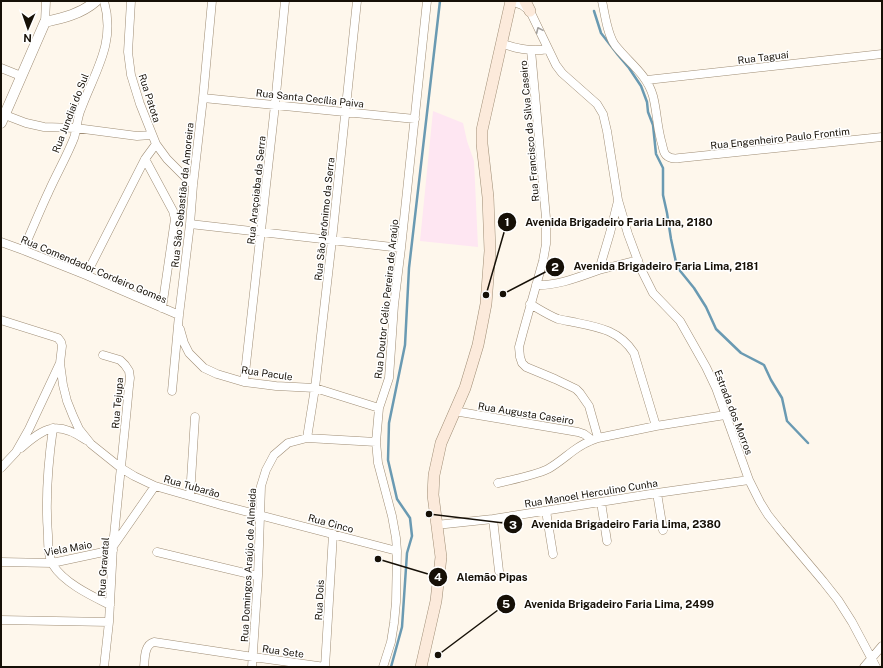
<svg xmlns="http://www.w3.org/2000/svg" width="883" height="668" viewBox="0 0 883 668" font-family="'Public Sans',sans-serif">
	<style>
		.education { fill: #fee6f2 }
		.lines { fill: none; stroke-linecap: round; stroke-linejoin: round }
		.stream { stroke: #6a9ab2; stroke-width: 2.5 }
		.minor-casing { stroke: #9f8d75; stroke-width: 9 }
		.tertiary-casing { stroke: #9f8d75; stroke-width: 11 }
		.secondary-casing { stroke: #9f8d75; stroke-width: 12 }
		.minor { stroke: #fff; stroke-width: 8 }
		.tertiary { stroke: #fff; stroke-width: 10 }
		.secondary { stroke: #fceadb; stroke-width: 11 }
		.oneway { stroke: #a29f9c }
		.labels { text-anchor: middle; stroke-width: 3; stroke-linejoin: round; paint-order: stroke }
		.street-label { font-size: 10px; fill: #161007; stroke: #fff }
		.leader { fill: none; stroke: #161007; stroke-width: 1.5 }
		.callout-dot { fill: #161007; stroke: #fff; stroke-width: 1.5 }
		.mark-label { font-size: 12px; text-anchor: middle; font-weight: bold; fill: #fff }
		.callout-label { font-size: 11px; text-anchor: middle; font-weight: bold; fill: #161007; stroke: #fff; stroke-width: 3; stroke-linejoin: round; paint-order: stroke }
	</style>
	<rect width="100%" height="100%" fill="#fef7ec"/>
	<path class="education" d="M433,111L463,123L467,141L474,161L478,247L420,241Z"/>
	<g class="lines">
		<path class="stream" d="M594,11L601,33L618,55L629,68L641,86L647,102L648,112L653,125L656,154L663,168V195L667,213L671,239L677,267L694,288L706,307L716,329L741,353L764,365L771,380L782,398L787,421L808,443
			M391,667L402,627L407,553L412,536L410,518L397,499L388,460L389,423L405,345L409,268L440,1"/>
		<defs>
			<path id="minor" d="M131,1L128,52L131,75L140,104L156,144L167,159L193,185
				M511,1L522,5L530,11L556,65L562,73L597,104L603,114L607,131L618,200L628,234L641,269L653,293L680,321L706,367L716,388L749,480L760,502L768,515L780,530L823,581L838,600L852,622L876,667
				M602,1C605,14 607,34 615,45C628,62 647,74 653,96C657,111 657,128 662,144C663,147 663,152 666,155C670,159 675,159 680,158L882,137
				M45,22L46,1
				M501,43C516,49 531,52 548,49
				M531,50L546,218V244L543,261L523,332L519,347L520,357L522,363L526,367L555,379L576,389L580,393L589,406L598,438
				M1,68L21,76
				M647,80L882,54
				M203,98L415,119
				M5,115L26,123L44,127L76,128L137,136L151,135
				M145,159L173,211L175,219L162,308
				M190,224L401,248
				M1,242L23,250L86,275L179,315
				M23,250C32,230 40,210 49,191C57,173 67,156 74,138C77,129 77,118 81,109C95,71 116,43 104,1
				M599,270L638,260
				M86,275L145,159L156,144
				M536,285C557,286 579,277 599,270L610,233L618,201
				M530,304C539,309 548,315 558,319C562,320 568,321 573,322C598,327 619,330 634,353L656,426
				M1,320L58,338L61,342L62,346L60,363L29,429L16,452L1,468
				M180,329L184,343L189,353L204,368L217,374L244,382L276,386L315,388L379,408
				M103,355L120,360L125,365L129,371L130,378L129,386L126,417L113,546L109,622L104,667
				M60,363L63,385L67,401L73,416L79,429L91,444L121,468L134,476L155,486L221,505L397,551
				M244,382L275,105L285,1
				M172,391L179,315L190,224L193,185L203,98L212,1
				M454,411L578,432L584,434L592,440
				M53,428C48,463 45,499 48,535C48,544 48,556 53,565C64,583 92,596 110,605
				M307,438L315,388L332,240L357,1
				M21,448C45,427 57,420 86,440
				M498,483C515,479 533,476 548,469C557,464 565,457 573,451C581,445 589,441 598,438L656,426L725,415
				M657,493L663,530
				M190,496L195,417
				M601,502L607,541
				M546,511L553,554
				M493,519L499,571
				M436,525L493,519L657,493L749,480
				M114,545L155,486
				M157,552L258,576
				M1,562L52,563L113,550
				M1,620L109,622
				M144,667C145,658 144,645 154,642L253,657L325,667
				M252,667L258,576L261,486L266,470L274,455L288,443L307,438L376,442
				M325,667L333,534
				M383,667L391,642L394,623L396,602L397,551L396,538L392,516L378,463L376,442L379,408L389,378L394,305L401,248L427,1
				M864,667L882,646"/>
			<path id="tertiary" d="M1,123L45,22C63,18 81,14 96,1"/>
			<path id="secondary" d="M525,1L530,11
				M421,667L436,601L441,557L433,495L434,475L441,443L465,388L478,345L486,304L490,251L488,197L482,144V130L511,1"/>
		</defs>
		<use href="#minor" class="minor-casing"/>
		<use href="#tertiary" class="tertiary-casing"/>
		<use href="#secondary" class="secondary-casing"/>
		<use href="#minor" class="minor"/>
		<use href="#tertiary" class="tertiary"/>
		<use href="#secondary" class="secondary"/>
	</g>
	<defs><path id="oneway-chevron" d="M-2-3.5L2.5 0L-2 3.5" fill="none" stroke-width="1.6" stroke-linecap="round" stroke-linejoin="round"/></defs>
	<use class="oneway" href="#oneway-chevron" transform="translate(539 30) rotate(-114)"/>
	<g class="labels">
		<g class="street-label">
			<text transform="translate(763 57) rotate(-7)" y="4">Rua Taguaí</text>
			<text transform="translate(150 98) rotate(72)" y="4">Rua Patota</text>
			<text transform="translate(310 98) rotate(6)" y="4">Rua Santa Cecília Paiva</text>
			<text transform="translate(70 113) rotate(-69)" y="4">Rua Jundiai do Sul</text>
			<text transform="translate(529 131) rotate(-95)" y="4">Rua Francisco da Silva Caseiro</text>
			<text transform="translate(780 138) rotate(-6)" y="4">Rua Engenheiro Paulo Frontim</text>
			<text transform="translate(256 190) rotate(-84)" y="4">Rua Araçoiaba da Serra</text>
			<text transform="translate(182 195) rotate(-84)" y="4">Rua São Sebastião da Amoreira</text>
			<text transform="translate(324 219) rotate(-84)" y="4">Rua São Jerônimo da Serra</text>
			<text transform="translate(94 269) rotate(23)" y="4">Rua Comendador Cordeiro Gomes</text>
			<text transform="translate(386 299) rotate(-84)" y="4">Rua Doutor Célio Pereira de Araújo</text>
			<text transform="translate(267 373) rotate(8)" y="4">Rua Pacule</text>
			<text transform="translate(117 403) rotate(-85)" y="4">Rua Tejupa</text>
			<text transform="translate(734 412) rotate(69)" y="4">Estrada dos Morros</text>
			<text transform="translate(526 413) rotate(9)" y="4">Rua Augusta Caseiro</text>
			<text transform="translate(192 486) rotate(16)" y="4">Rua Tubarão</text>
			<text transform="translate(591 493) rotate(-9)" y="4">Rua Manoel Herculino Cunha</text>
			<text transform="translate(331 523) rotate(15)" y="4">Rua Cinco</text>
			<text transform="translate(68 548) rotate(-10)" y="4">Viela Maio</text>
			<text transform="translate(248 565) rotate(-87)" y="4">Rua Domingos Araújo de Almeida</text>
			<text transform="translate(103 567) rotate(-86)" y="4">Rua Gravatal</text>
			<text transform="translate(319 600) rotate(-87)" y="4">Rua Dois</text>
			<text transform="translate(283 651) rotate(8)" y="4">Rua Sete</text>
		</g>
	</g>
	<path class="leader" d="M486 295L507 222M503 294L555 267M429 514L513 524M378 559L438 577M438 655L506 604"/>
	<g class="callout-dot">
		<circle cx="486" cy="295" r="4"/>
		<circle cx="503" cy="294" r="4"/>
		<circle cx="429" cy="514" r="4"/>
		<circle cx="378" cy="559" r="4"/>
		<circle cx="438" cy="655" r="4"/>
		<circle cx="507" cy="222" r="10"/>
		<circle cx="555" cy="267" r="10"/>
		<circle cx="513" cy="524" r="10"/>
		<circle cx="438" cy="577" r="10"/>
		<circle cx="506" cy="604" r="10"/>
	</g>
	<g class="mark-label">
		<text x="507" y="226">1</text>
		<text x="555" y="271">2</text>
		<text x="513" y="529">3</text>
		<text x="438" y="581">4</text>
		<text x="506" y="608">5</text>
	</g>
	<g class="callout-label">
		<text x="619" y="226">Avenida Brigadeiro Faria Lima, 2180</text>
		<text x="666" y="270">Avenida Brigadeiro Faria Lima, 2181</text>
		<text x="626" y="528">Avenida Brigadeiro Faria Lima, 2380</text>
		<text x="492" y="581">Alemão Pipas</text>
		<text x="619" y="608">Avenida Brigadeiro Faria Lima, 2499</text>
	</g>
	<rect width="883" height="668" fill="none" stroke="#161007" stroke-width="4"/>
	<g transform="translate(28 28) rotate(182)" stroke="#ffffff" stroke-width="3" paint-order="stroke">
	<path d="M0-3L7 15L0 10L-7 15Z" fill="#161007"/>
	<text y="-6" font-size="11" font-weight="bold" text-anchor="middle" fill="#161007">N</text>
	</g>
</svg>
